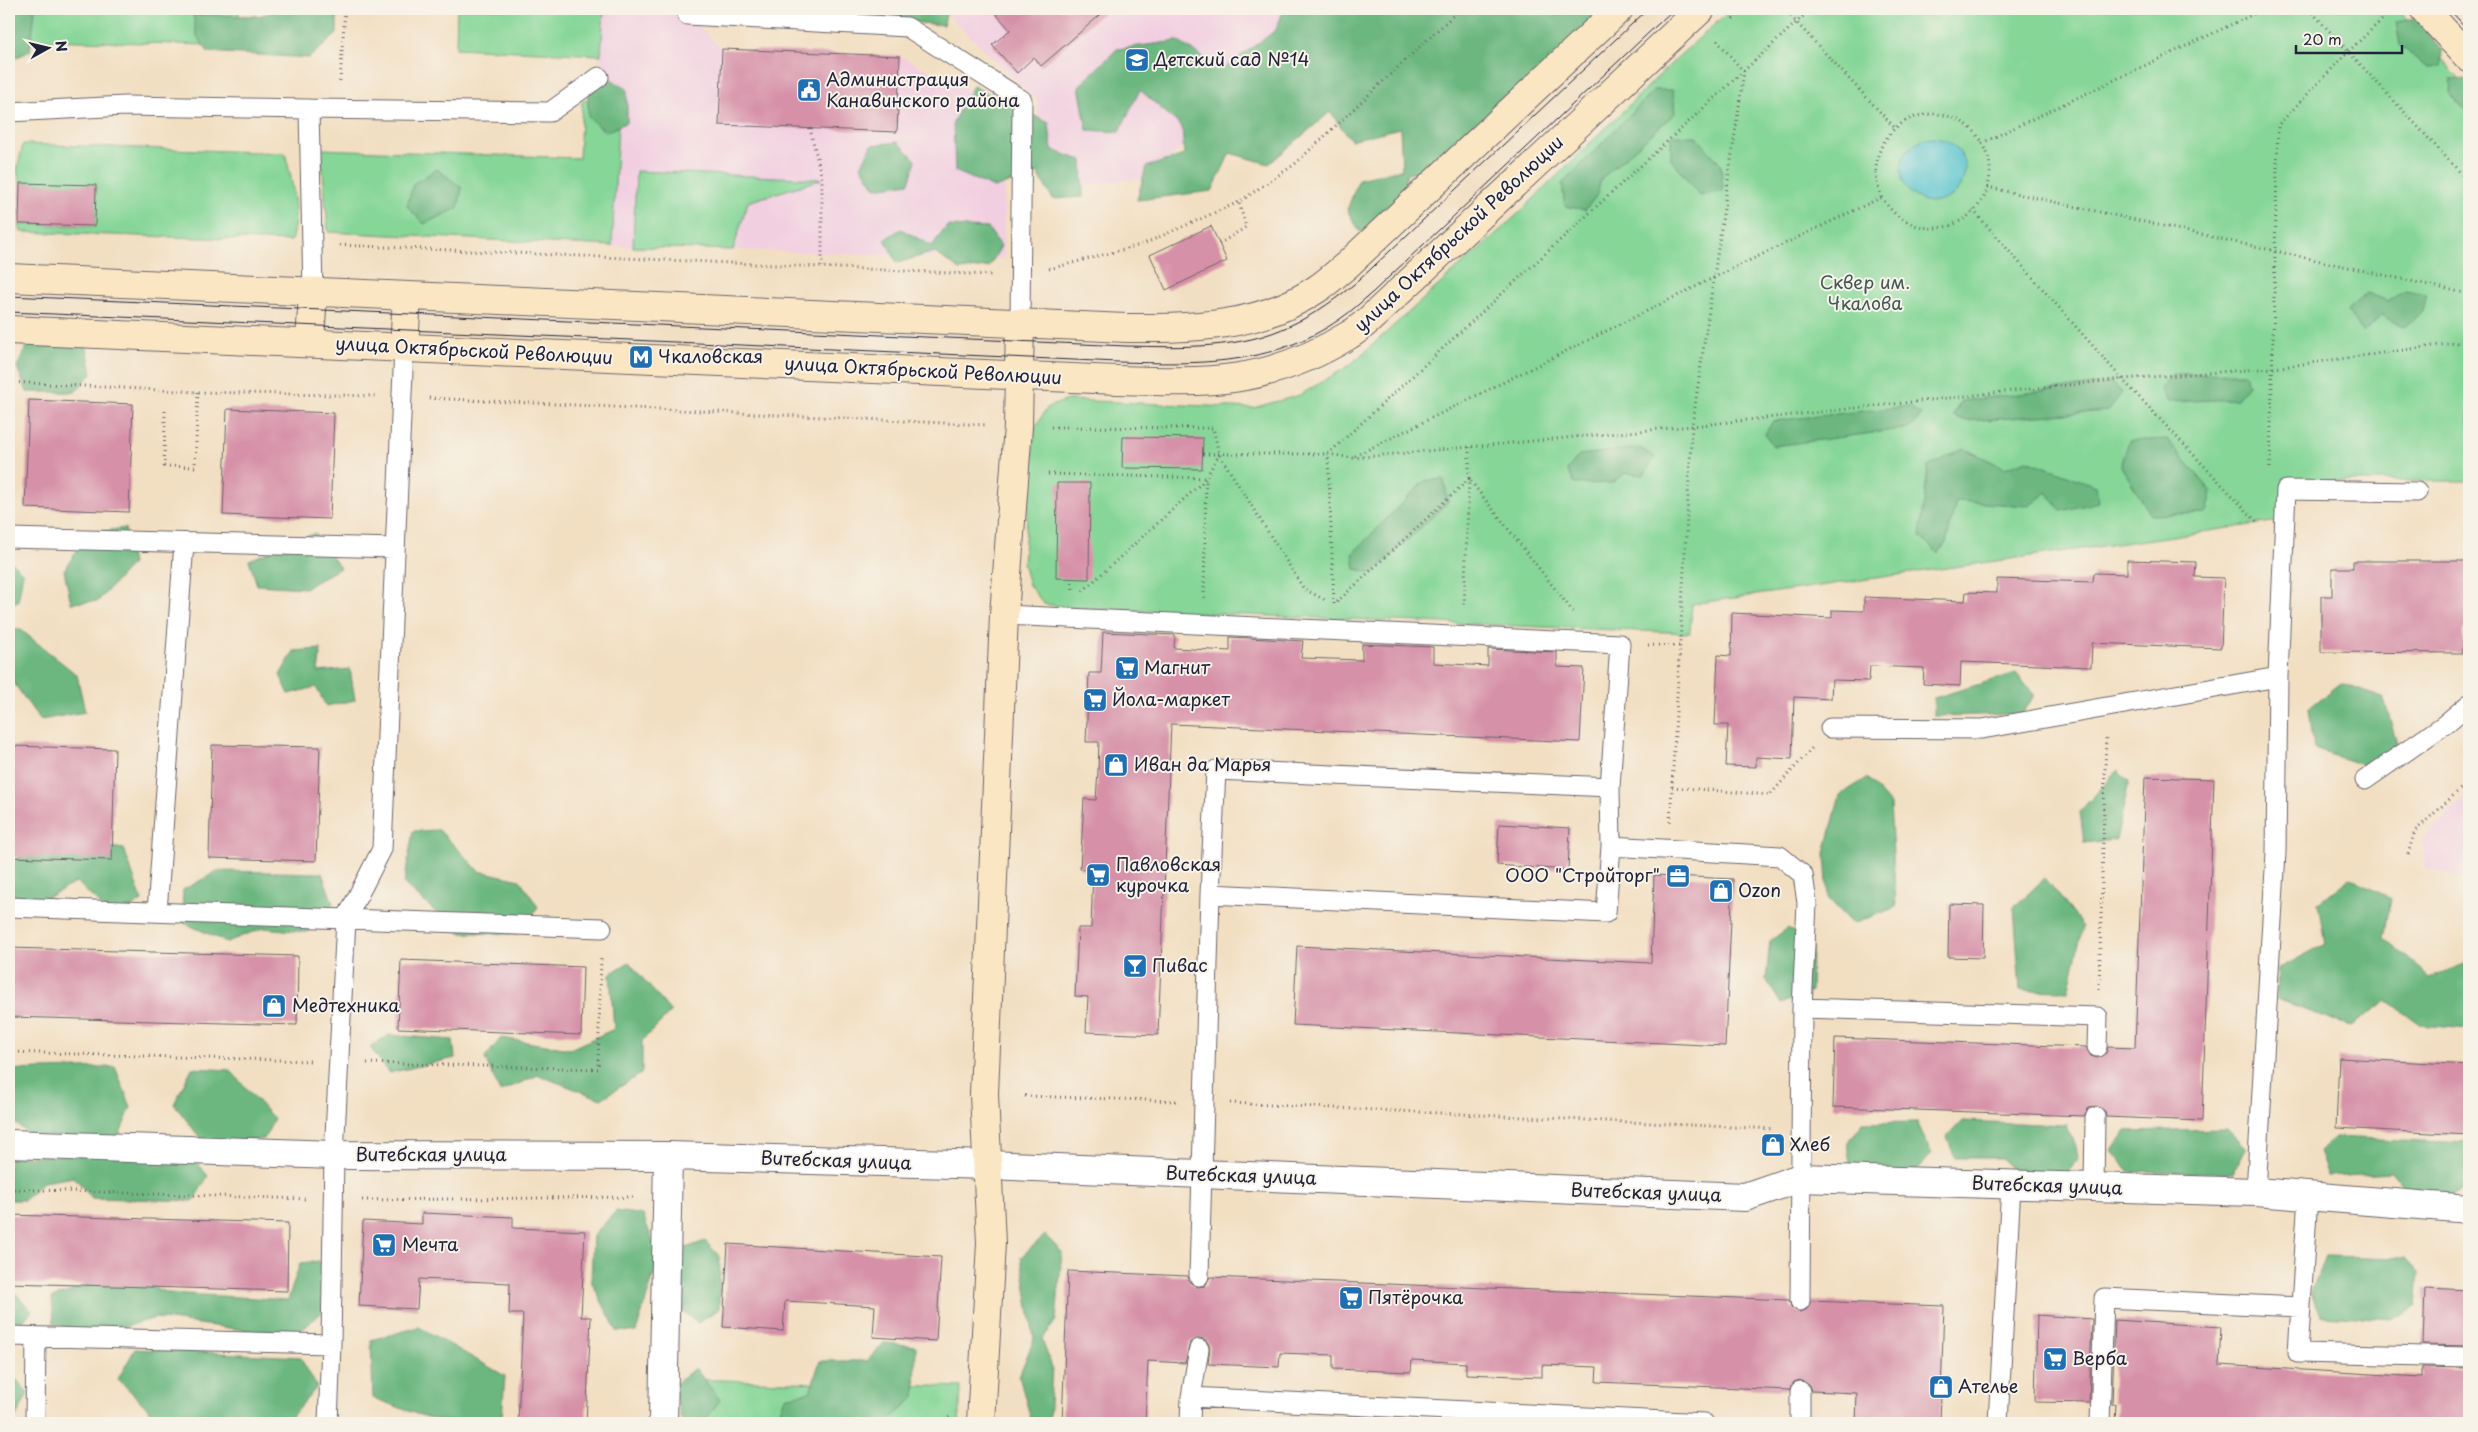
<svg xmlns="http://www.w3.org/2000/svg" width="2478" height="1432" viewBox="0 0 2478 1432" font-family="'Playpen Sans',sans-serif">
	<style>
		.built { fill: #f2cfe0 }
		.green { fill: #85d697; stroke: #547c69 }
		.forest { fill: #6cb780; stroke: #476c5e }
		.water { fill: #58c5ce; stroke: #3d7484 }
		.building { fill: #d690a8 }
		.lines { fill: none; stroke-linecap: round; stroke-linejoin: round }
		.lane-casing { stroke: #6b646a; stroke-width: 21 }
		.street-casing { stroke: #6b646a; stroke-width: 30 }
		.secondary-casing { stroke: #6b646a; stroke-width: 30 }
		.path { stroke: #6b646a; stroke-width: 3; stroke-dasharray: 1 4; stroke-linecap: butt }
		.lane { stroke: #fff; stroke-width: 19 }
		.street { stroke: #fff; stroke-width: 28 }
		.secondary { stroke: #fbe6c4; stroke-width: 28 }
		.tram { stroke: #22223b; stroke-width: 1 }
		.labels { text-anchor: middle; stroke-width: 4; stroke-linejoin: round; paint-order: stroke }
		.poi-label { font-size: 18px; fill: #22223b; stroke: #f7f3e8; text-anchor: start }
		.street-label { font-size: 18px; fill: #22223b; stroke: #f7f3e8 }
		.park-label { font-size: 18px; fill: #405857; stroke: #f7f3e8 }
	</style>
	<rect width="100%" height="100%" fill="#f7f3e8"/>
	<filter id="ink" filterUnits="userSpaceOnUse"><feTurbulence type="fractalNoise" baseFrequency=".02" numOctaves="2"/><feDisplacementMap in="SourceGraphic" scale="10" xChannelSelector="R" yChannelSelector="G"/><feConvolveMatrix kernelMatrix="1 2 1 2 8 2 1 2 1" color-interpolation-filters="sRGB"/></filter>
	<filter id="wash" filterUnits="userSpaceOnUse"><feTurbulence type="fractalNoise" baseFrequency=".0096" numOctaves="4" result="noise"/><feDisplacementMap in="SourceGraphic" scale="20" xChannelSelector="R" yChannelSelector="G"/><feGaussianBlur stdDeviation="1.12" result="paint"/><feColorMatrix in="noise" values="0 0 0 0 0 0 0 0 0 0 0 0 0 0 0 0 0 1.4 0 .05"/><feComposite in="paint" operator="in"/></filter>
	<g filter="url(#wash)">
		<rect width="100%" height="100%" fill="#f2dfc2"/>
		<path class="built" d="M604,9H675L687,15L722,49L900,56L1005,109L1004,259L612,246L619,106L599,77Z
			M942,9H1315L1326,20L1146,178L1045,189L1037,101Z
			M2469,795V878L2425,868L2422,838Z"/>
		<path class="green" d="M9,9H239L238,46L18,39Z
			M457,9H604L601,55L456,48Z
			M1732,9H2397L2469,89V481H2285L2279,521L1692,604L1690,633L1073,608L1044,604L1029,585L1023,563L1035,427L1048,407L1068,400L1253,408L1300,395L1350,365L1519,213L1679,56Z
			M606,88L619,106L612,246L328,232L321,149L579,158L582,102Z
			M23,144L285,153C292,180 300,214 291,241L21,232L19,224L95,226L96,186L20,183L17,170Z
			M636,171L822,179L748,202L733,250L633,247Z
			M684,1379L961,1387L959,1423H683Z"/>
		<path class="forest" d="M9,9H31L35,11L30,51L9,61Z
			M285,9C306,9 315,16 337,11V34L309,58L208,52L197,36L193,15L258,16Z
			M891,9H948L943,25L898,21Z
			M1284,9H1615L1435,169L1407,174L1394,225L1360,232L1347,210L1359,179L1402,169L1400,128L1351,140L1330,112L1269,164L1230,153L1212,191L1137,200L1146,167L1184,155L1182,127L1140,90L1119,132L1087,130L1079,86L1117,49L1177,41L1223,69L1276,30Z
			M2416,19L2442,50L2441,67L2427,68L2400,45L2396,22Z
			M2468,78L2469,79V113L2450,95L2451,79Z
			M611,79L627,89V122L606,132L588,117V92Z
			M973,86L1049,123L1052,150L1082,160L1083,197L1053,199L1037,173L994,188L955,171L953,122Z
			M1654,90H1673L1675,113L1601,179L1597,195L1585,210L1565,206L1562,184Z
			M1671,136H1696L1721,165L1723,191L1700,196L1671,159Z
			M898,142L916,160L909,183L875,188L861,166L872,145Z
			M437,169L462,188L458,208L424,224L407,206L413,184Z
			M947,226L988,228L1001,246L989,267L960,270L934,252L897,263L885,239L901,229L932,246Z
			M2405,290L2427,294L2423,311L2404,327L2382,315L2363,333L2347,310L2367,293L2388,301Z
			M30,339H85L92,373L75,392H27L17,367Z
			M2245,373L2248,385L2237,399L2168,402L2160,389L2172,374Z
			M2111,383L2122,392L2109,411L1967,421L1953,416L1961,401Z
			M1909,406L1921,415L1911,428L1773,446L1765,434L1773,421Z
			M2167,439L2212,492L2207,513L2151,515L2121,466L2129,441Z
			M1640,448L1655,457L1644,475L1625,473L1612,483L1575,484L1567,470L1579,455Z
			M1963,448L2005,468L2027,460L2096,486L2099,502L2061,511L2047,492L2029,506L1956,501L1946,543L1938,553L1920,537L1928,467Z
			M1444,479L1448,502L1373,573L1355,569L1353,553L1424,481Z
			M125,528L132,564L98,601L71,603L64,570L89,533Z
			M315,533L340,568L305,588L257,585L249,560Z
			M9,559L23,573L18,601L9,604Z
			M9,630H21L77,675L85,712L40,720L9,676Z
			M321,649L318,672L350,669L355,700L326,706L316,687L289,694L280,675L294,651Z
			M2016,673L2034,695L2023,714L1934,716V698Z
			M2341,683L2384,699L2397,744L2366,766L2314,749L2309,708Z
			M2118,770L2129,782L2116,840L2084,843L2080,811Z
			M1867,778L1890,804L1896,907L1853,924L1828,898L1825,853L1840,795Z
			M439,830L479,871L520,880L538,907L517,934L460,933L404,884L413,831Z
			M59,840L124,849L142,901L113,918L77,882L40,901L9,894V863Z
			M218,871L322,873L333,904L307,932L263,928L227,942L182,922L183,890Z
			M2045,878L2083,926L2068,991L2020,990L2014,907Z
			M2350,878L2391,899L2384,938L2430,977L2465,964L2469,967V1029L2421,1025L2387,1001L2350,1026L2277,1000L2278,969L2325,944L2318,903Z
			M1788,928L1812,945L1811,992L1781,1004L1766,979L1770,941Z
			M629,962L671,1012L642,1041V1073L601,1099L538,1075L500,1092L485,1058L501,1038L570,1049L614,1029L610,974Z
			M389,1035L453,1040L455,1058L389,1073L370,1047Z
			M115,1067L131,1107L117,1140L31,1135L9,1119V1070Z
			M192,1068L230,1070L274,1119L264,1139L204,1143L174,1104Z
			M1962,1121L2067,1125L2079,1159L2059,1182L2019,1181L2002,1158H1955L1947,1137Z
			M1917,1122L1932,1154L1912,1175L1851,1169L1847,1143L1863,1123Z
			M2227,1129L2246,1148L2233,1173L2128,1171L2112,1151L2126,1131Z
			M2334,1137L2469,1143V1187L2447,1199L2410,1196L2391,1172L2328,1176L2319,1152Z
			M189,1153L208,1176L193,1201L92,1198L74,1177L43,1182L24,1200H9V1157Z
			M616,1211L643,1215L659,1258L636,1332L617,1331L591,1281L593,1236Z
			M1045,1235L1062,1252L1056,1320L1042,1340L1052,1367L1049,1423H1032L1019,1376L1034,1339L1021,1257Z
			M705,1241L720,1257L719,1309L698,1323L675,1305L678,1251Z
			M2326,1256L2405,1258L2419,1273L2416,1305L2395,1319L2320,1315L2311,1293Z
			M319,1261L340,1296L294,1337L156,1318L90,1336L54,1323L52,1298L117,1275L169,1293L288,1300L300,1263Z
			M9,1291H13L32,1311L18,1327L9,1326Z
			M419,1327L505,1376L502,1417C449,1432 422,1415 373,1398L371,1340Z
			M884,1343L916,1346L915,1397L886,1423H776L785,1397L810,1392L820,1361H867Z
			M135,1349L300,1357L317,1387L286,1423L154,1415L118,1379Z
			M695,1368L720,1400L704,1423H682L673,1386Z
			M9,1371L28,1393L15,1419H9Z
			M1344,1416H1395L1399,1423H1339Z"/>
		<path class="water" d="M1901 170a32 32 0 1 1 64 0a32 32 0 1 1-64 0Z"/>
		<g id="blocks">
			<path class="building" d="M992,9H1107L1041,66L1034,57L1017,73L992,45L1010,30Z
				M722,49L900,56L897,132L719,125Z
				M20,183L96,185L95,226L19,224Z
				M1211,226L1227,261L1166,290L1150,255Z
				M29,400L133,404L129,512L25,508Z
				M227,409L334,413L330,519L223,515Z
				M1123,437L1203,438L1202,469L1122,468Z
				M1057,483H1090L1089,579L1056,578Z
				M2127,560L2196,562L2195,577L2224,578L2221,648L2092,643L2091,667L1961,662L1960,686L1923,684L1924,668L1870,666L1869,681L1832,680L1831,699L1794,697L1792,759L1756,757V767L1726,766L1728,725H1715L1718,655L1731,656L1732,613L1832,618V610L1864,611V597L1965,601L1966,592L1997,593V579L2093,582L2094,573L2127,574Z
				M2353,561H2469V633L2463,629V653L2321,652V596H2332V568H2353Z
				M1103,632L1175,635L1174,648L1230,651V637L1303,641L1301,658L1362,660V644L1433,647V663L1488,666V649L1557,652V667L1584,668L1580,742L1171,724L1158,1035L1086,1032L1088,997L1075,996L1078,928H1091L1093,869H1080L1084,799L1096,800L1098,772L1099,742H1086L1089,673H1101Z
				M212,745L320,747L316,861L209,858Z
				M11,746L115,749L112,860L9,857Z
				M2145,777L2214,779L2202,1121L2106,1117L2105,1111L2096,1106L2089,1107L2084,1116L1833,1107L1835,1038L2086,1047L2091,1056L2097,1058L2106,1053L2108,1047L2135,1048Z
				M1499,824L1570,828L1568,870L1497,865Z
				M1654,875L1733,879L1725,1046L1293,1025L1297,946L1651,963Z
				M1949,904L1984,905L1983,958L1948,957Z
				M9,948L298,956L297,1025L9,1017Z
				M401,960L583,967L581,1035L398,1028Z
				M2339,1058L2469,1065V1135L2336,1128Z
				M422,1213L513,1217V1228L585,1231L581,1317H591L586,1423H518L523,1314H509L510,1283L419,1279L417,1309L359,1306L363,1221L422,1224Z
				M9,1215L288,1223L287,1291L9,1283Z
				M728,1244L941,1257L936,1341L873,1337L875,1306L785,1301L783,1331L723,1327Z
				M1068,1271L1188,1276L1189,1282L1198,1287L1205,1286L1210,1277L1789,1300L1791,1307L1799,1312L1806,1310L1811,1301L1944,1306L1940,1423H1856L1857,1393L1811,1391L1809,1385L1800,1380L1794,1382L1789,1390L1596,1382L1597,1367L1542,1365V1377L1466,1374V1363L1412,1360L1411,1372L1333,1369V1355L1280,1353L1279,1367L1208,1364L1210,1346L1206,1340L1200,1338L1190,1342L1185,1363L1148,1361L1145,1423H1062Z
				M2425,1288L2469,1290V1346L2423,1345Z
				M2037,1315L2092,1319L2089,1403L2035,1402Z
				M2115,1320L2221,1327L2219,1365L2422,1377V1367L2469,1368V1423H2115L2116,1404H2112Z"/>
		</g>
	</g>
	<g filter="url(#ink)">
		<use href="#blocks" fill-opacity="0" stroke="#6b646a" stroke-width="1"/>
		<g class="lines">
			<defs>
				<path id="lane" d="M687,15L907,27L1022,100L1020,323
					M309,109L550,112L599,77
					M9,112L125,106L309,109L313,292
					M9,538L395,548
					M1004,615L1620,644L1610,787L1611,846L1606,913L1210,894
					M2278,677L2286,490L2417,492
					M1830,728L1982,729L2278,677L2276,852L2256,1192
					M2365,780L2444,725L2469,704
					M1611,846L1780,856L1803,875L1807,903L1802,1008L1800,1301
					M9,907L602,928
					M157,912L184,543
					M1802,1008L2098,1017L2097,1047
					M2094,1187L2095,1117
					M2308,1196L2298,1353L2469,1357
					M1199,1276L1210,894L1216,770L1610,787
					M9,1336L331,1344L334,1155L346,919L382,849L404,348
					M1191,1397L1199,1349
					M35,1423L36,1337
					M328,1423L331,1344
					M1190,1423L1191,1397L1704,1423
					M1800,1423V1391
					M1998,1423L2011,1185
					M2100,1423L2104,1298L2300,1307"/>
				<path id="street" d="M9,1144L334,1155L668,1156L989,1165L1745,1197L1800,1178L2256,1192L2469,1209
					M663,1423L668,1156"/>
				<path id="secondary" d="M2424,9L2469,58
					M9,278L1126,328C1194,328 1259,328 1317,289C1328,282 1337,273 1347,265L1619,9
					M9,330L1117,380C1209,383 1268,385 1349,335C1362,328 1373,316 1384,306L1701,9
					M310,343L313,292
					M404,348L407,296
					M981,1423L991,1243L984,1094L1004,615L1018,426L1020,323"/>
			</defs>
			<use href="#lane" class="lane-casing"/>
			<use href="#street" class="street-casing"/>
			<use href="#secondary" class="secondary-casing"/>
			<path class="path" d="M1784,9L1895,128
				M2309,9L2469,182
				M1733,19L1743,9
				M340,81L345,9
				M1876 171a57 57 0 1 1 114 0a57 57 0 1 1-114 0Z
				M810,128L822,179V267
				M1982,143L2264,9
				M1987,187L2469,294
				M9,203L20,204
				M1973,210L2122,379L2257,522
				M1219,244L1246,227L1239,202
				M340,245L993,275
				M1049,269L1141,245L1239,202L1295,164L1460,9
				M9,382L198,392L375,396
				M429,398L987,425
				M165,411L164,466L195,467L198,392
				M1051,427L1213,428L1219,454L1304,589L1327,601
				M1469,447V479L1574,613
				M1203,454H1328L1352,458L1692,426L2122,379L2274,368L2469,341
				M1355,456L1715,277L1882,197
				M2270,468L2278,125L2349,51L2391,11
				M1048,474L1206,478L1219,454
				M1072,578L1073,590
				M1083,591L1206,479
				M1204,598L1206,479
				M1337,602L1469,479L1464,608
				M1334,604L1328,454L1811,9
				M1648,645L1680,646
				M1672,787L1770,795L1812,748
				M1670,822L1692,426L1744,72L1715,38
				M2408,854L2415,831L2469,781
				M2099,989L2106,736
				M9,1052L310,1061
				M367,1063L598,1069L601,956
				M1025,1096L1177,1101
				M1230,1103L1774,1129
				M9,1189L305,1199
				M362,1200L635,1197
				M940,1423L950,1417"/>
			<use href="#lane" class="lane"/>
			<use href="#street" class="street"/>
			<use href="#secondary" class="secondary"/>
			<path class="tram" d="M2449,9L2469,31
				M9,296L1126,346C1180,347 1241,350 1291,325C1316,314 1337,298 1358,281L1648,9
				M9,312L1118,362C1198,364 1271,367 1340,319C1352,311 1362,301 1373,292L1674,9"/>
		</g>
	</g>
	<defs>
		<symbol id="school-square" viewBox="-11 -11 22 22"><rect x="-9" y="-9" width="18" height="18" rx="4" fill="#1f6fb2" stroke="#f7f3e8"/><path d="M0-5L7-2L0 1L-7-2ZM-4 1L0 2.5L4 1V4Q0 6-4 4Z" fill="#fff"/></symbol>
		<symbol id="civic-square" viewBox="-11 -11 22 22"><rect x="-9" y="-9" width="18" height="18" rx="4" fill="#1f6fb2" stroke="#f7f3e8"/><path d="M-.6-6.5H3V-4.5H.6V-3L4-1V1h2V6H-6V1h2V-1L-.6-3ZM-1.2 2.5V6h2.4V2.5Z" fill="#fff"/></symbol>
		<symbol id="metro-square" viewBox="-11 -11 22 22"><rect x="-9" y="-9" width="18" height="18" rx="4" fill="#1f6fb2" stroke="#f7f3e8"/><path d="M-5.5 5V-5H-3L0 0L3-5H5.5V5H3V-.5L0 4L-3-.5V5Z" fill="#fff"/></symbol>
		<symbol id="supermarket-square" viewBox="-11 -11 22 22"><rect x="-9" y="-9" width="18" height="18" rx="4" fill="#1f6fb2" stroke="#f7f3e8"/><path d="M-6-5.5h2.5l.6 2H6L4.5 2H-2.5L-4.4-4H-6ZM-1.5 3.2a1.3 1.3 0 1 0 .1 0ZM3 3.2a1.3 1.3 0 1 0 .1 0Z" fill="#fff"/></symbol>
		<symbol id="shop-square" viewBox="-11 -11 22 22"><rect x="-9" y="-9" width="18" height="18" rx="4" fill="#1f6fb2" stroke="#f7f3e8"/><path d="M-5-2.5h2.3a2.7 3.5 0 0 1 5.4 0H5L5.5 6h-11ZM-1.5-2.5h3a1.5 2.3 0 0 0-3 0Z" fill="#fff"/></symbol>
		<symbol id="office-square" viewBox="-11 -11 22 22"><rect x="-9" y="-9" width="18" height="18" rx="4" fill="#1f6fb2" stroke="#f7f3e8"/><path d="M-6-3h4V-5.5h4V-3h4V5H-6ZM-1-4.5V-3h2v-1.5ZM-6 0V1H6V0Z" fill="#fff"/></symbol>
		<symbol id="bar-square" viewBox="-11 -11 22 22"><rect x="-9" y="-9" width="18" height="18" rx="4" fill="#1f6fb2" stroke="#f7f3e8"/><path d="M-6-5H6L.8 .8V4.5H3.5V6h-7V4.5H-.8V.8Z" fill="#fff"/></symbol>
	</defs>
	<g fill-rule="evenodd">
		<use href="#school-square" x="1123" y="46" width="28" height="28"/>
		<use href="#civic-square" x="795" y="76" width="28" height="28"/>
		<use href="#metro-square" x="627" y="343" width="28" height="28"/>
		<use href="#supermarket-square" x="1113" y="654" width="28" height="28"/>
		<use href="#supermarket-square" x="1081" y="686" width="28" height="28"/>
		<use href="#shop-square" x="1102" y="751" width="28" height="28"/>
		<use href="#supermarket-square" x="1084" y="861" width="28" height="28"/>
		<use href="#office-square" x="1664" y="862" width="28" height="28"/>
		<use href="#shop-square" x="1707" y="877" width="28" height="28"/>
		<use href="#bar-square" x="1121" y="952" width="28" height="28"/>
		<use href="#shop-square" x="260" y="992" width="28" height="28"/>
		<use href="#shop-square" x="1759" y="1131" width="28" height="28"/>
		<use href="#supermarket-square" x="370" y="1231" width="28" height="28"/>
		<use href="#supermarket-square" x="1337" y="1284" width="28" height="28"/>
		<use href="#supermarket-square" x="2041" y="1345" width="28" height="28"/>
		<use href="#shop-square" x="1927" y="1373" width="28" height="28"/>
	</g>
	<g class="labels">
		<g class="poi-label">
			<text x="1154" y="66">Детский сад №14</text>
			<text x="826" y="86">Администрация<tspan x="826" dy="21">Канавинского района</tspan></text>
			<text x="658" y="363">Чкаловская</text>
			<text x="1144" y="674">Магнит</text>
			<text x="1112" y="706">Йола-маркет</text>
			<text x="1134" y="771">Иван да Марья</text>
			<text x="1116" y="871">Павловская<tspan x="1116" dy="21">курочка</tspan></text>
			<text x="1660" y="882" text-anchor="end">ООО "Стройторг"</text>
			<text x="1738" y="897">Ozon</text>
			<text x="1152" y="972">Пивас</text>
			<text x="292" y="1012">Медтехника</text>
			<text x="1790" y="1151">Хлеб</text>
			<text x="402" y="1251">Мечта</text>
			<text x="1368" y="1304">Пятёрочка</text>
			<text x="2072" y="1365">Верба</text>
			<text x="1958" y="1393">Ателье</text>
		</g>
		<g class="street-label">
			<text transform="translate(1459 234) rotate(-43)" y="6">улица Октябрьской Революции</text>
			<text transform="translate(474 351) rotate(3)" y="6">улица Октябрьской Революции</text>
			<text transform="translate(923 371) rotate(3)" y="6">улица Октябрьской Революции</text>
			<text x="431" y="1161">Витебская улица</text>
			<text transform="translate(836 1161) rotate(2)" y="6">Витебская улица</text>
			<text transform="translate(1241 1176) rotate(2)" y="6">Витебская улица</text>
			<text transform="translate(2047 1186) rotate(2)" y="6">Витебская улица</text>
			<text transform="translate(1646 1193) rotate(2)" y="6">Витебская улица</text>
		</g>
		<g class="park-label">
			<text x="1865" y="289">Сквер им.<tspan x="1865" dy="21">Чкалова</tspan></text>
		</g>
	</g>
	<rect width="2478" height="1432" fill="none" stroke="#f7f3e8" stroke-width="30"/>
	<g transform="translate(48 48) rotate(82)" stroke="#f7f3e8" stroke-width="4" paint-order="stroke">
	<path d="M0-4L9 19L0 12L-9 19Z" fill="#22223b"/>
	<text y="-8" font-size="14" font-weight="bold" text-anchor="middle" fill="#22223b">N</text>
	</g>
	<path d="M2296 45v8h106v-8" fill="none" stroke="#22223b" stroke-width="2.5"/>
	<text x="2303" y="45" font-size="15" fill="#22223b" stroke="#f7f3e8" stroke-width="4" paint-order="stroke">20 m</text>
</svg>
